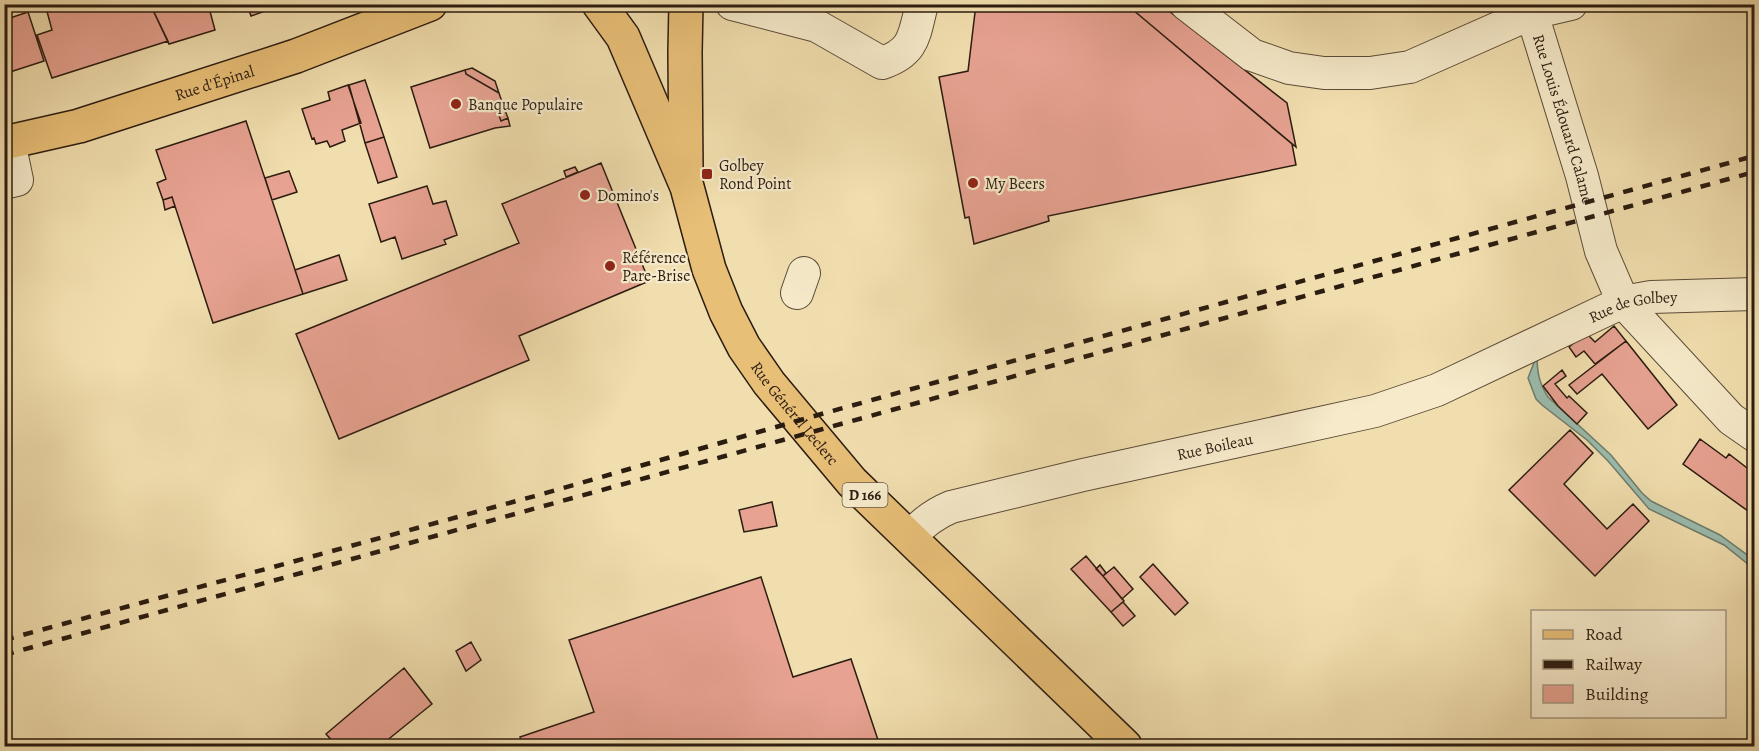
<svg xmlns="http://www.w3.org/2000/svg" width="1759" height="751" viewBox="0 0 1759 751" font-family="Alegreya,serif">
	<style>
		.water { fill: #9bbcad; stroke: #6e7c6e; stroke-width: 1.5 }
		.building { fill: #e7a291; stroke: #2b1c10; stroke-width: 1.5 }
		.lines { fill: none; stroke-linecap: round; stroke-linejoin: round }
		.minor-casing { stroke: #5c4c38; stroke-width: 34 }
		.major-casing { stroke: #2b1c10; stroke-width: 36 }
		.minor { stroke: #f6eaca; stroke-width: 32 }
		.major { stroke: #e8bf77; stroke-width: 33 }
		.rail { stroke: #2b1c10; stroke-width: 4.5; stroke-dasharray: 10 10; stroke-linecap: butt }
		.poi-dot { fill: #8f2418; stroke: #f6eaca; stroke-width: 2 }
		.labels { text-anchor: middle; stroke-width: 4.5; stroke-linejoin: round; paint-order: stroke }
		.shield { fill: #f6eaca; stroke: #685a48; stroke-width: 1.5 }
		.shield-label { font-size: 15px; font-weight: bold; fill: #2b1c10 }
		.street-label { font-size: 16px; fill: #2b1c10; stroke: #f6eaca }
		.poi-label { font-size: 16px; fill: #2b1c10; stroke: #f6eaca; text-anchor: start }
	</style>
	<rect width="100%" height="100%" fill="#f1deae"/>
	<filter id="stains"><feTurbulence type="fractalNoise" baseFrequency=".00333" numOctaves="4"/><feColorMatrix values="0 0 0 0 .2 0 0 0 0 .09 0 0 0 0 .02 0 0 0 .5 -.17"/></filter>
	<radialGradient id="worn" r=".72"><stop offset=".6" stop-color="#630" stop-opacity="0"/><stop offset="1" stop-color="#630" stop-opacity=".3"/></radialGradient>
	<path class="water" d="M1537,355C1537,372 1539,383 1548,397L1611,455L1642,493L1651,501L1720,535L1754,560V569L1724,545L1649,509L1608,461L1587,440L1542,405L1536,399L1528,378Z"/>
	<path class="building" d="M45,4H150L168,41L52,78L37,35L52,30Z
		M155,4H208L215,30L169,44L151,6Z
		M247,4H278L279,6L251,16Z
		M976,4H1126L1292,144L1296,165L1048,216L1049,221L974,244L969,217L965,218L939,77L968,71Z
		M1126,4H1160L1287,103L1296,147Z
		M28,12L44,61L10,72L4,55V20Z
		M472,68L495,81L499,93L466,74L465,70Z
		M465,70L466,74L499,93L504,108L497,110L501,121L508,118L510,126L495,128L430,148L411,87Z
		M365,80L384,137L365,143L349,85Z
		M348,85L361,123L342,130L345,141L330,147L327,141L316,144L314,138L312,139L302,109L330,100L328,92Z
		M504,108L508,118L501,121L497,110Z
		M246,121L303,294L213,323L172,197L163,200L157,183L166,179L156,150Z
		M384,137L397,177L378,183L365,143Z
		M601,163L649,281L519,336L529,360L339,439L296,334L519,243L502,204Z
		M575,167L578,172L566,177L564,171Z
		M289,171L297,192L272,200L265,178Z
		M427,186L433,204L446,201L457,235L444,240L446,244L402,259L395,237L381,242L369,204Z
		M172,197L175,206L165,210L163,200Z
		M339,255L347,280L303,294L295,270Z
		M1614,326L1626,341L1595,364L1584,351L1576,357L1569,347L1586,333L1595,342Z
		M1626,341L1677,405L1648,429L1602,374L1577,394L1569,385Z
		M1562,370L1566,376L1555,384L1567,398L1569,396L1587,413L1577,424L1558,406L1543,386Z
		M1570,430L1593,453L1564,484L1607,529L1633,504L1649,521L1595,576L1509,490Z
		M1700,439L1726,458L1729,454L1751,471L1754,467V501L1748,511L1683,464Z
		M772,502L777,526L744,532L739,510Z
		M1086,556L1124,601L1111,612L1071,569Z
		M1153,564L1188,603L1175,615L1140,577Z
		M1100,565L1106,573L1103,576L1096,569Z
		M1114,567L1133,589L1122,599L1103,576Z
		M761,577L793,677L851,659L880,746H523L520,737L594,712L569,640Z
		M1123,602L1135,616L1123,626L1111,612Z
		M471,642L481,660L466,671L456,651Z
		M404,668L432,704L380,746H337L326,734Z
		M1028,740L1035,746H1022Z"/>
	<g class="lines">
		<defs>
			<g id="minor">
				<path d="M732,4L817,26L882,63C915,52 914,35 922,4"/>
				<path d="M1186,4L1252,55L1289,68L1324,73H1370L1410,67L1532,13L1571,4"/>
				<path id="s1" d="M1529,4L1582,176L1601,251L1623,302L1731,419L1754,435"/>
				<path d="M4,183L17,180L9,142"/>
				<path d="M797,293L804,273"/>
				<path id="s2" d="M910,537C922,523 934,514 951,507L1083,475L1375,411L1437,390L1623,302L1651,297L1754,294"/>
			</g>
			<g id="major">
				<path id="s3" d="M599,4L623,37L687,187L709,269L726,312L744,347L769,383L852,482L1125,746"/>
				<path d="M686,4L685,52L686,170"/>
				<path id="s4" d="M4,143L79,126L296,56L430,4"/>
			</g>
		</defs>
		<use href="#minor" class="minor-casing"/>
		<use href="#major" class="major-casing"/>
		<use href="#minor" class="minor"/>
		<use href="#major" class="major"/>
		<path class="rail" d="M4,640L535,496L825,413L1754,156
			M4,655L1754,172"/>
	</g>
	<g class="poi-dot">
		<circle cx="456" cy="104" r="6"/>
		<rect x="701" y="168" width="12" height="12" rx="3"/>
		<circle cx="973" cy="183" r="6"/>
		<circle cx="585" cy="195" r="6"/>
		<circle cx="610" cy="266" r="6"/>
	</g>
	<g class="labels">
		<rect class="shield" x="842.5" y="483" width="45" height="24" rx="4.5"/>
		<g class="shield-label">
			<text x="865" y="500">D 166</text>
		</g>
		<g class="street-label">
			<text dy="6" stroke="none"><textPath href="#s4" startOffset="219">Rue d'Épinal</textPath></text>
			<text dy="6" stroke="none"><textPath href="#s1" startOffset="120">Rue Louis Édouard Calame</textPath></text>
			<text dy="6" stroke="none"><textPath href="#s2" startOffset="766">Rue de Golbey</textPath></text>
			<text dy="6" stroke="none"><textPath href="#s3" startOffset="458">Rue Général Leclerc</textPath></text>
			<text dy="6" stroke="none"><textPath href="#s2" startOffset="322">Rue Boileau</textPath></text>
		</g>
		<g class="poi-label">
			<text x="468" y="110">Banque Populaire</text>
			<text x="719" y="171">Golbey<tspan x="719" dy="18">Rond Point</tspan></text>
			<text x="985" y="189">My Beers</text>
			<text x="597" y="201">Domino's</text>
			<text x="622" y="263">Référence<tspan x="622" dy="18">Pare-Brise</tspan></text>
		</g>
	</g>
	<rect width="1759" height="751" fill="none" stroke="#f1deae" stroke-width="24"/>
	<rect x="6" y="6" width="1747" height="739" fill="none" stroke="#2b1c10" stroke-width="3"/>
	<rect x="12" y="12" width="1735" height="727" fill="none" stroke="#2b1c10" stroke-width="1.5"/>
	<rect x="1531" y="610" width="195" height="108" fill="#f6eaca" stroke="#a59880" stroke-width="1.5"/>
	<rect x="1543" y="630" width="30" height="9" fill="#e8bf77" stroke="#a59880" stroke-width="1.5"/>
	<text x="1585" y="640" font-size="18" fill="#2b1c10">Road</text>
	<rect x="1543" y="660" width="30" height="9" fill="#2b1c10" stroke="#a59880" stroke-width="1.5"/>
	<text x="1585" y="670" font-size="18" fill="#2b1c10">Railway</text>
	<rect x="1543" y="685" width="30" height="18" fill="#e7a291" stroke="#a59880" stroke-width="1.5"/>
	<text x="1585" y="700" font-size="18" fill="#2b1c10">Building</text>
	<rect width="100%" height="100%" filter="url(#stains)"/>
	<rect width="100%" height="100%" fill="url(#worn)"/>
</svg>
